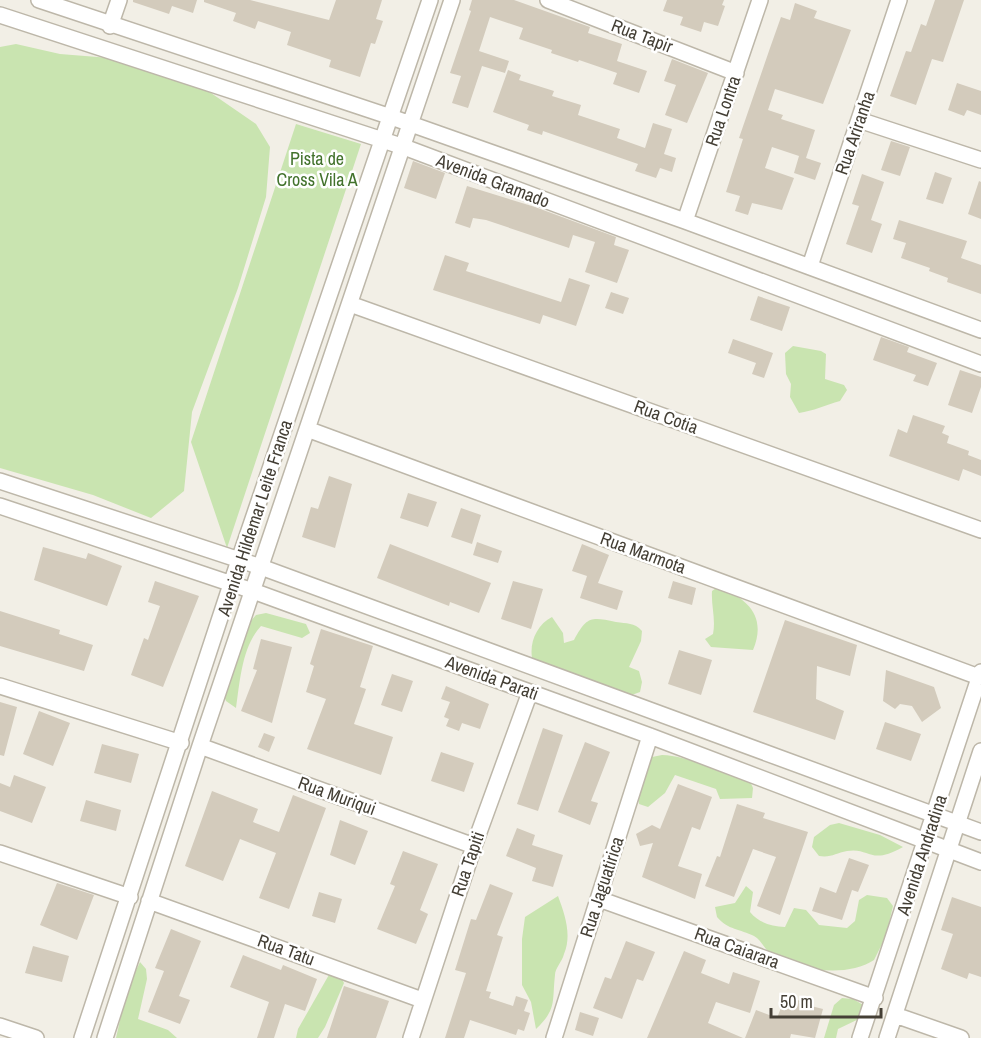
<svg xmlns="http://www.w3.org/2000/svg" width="981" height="1038" viewBox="0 0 981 1038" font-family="'Archivo Narrow',sans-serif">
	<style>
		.green { fill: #c9e4b0 }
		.building { fill: #d3cbbc }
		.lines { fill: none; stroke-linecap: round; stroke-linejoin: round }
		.minor-casing { stroke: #bdb7a9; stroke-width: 18 }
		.minor { stroke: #fff; stroke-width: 15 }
		.labels { text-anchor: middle; stroke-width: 5; stroke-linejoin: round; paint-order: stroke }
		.street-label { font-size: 18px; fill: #443f35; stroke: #fff }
		.park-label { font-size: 18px; fill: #42722c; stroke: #fff }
	</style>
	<rect width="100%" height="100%" fill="#f2efe6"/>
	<path class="green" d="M16,44L60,54L110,58L188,83L211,93L256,124L270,147L266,197L238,288L192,412L184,491L151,518L93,495L0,468V47Z
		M296,124L361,144L227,548L191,442Z
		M793,346L821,351L826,354L825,379L844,385L847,390L840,401C826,405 813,411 799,413L790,397L791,384L786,374L785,353Z
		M719,586C748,600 767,616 753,650L711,647L705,639L713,634C716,619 711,606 712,591Z
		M266,613L306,624L310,633L302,638L261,626C242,646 240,681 236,708L226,701L222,691L249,623L256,615Z
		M552,617L563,633L564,643L574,640C587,616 591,617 616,622C627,624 634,622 642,631L641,641L629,667L639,671L642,682L640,692L629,696L533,662C528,645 536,625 552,617Z
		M662,755C692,756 719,774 749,779L753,788L752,798L720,799L716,789L675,775L665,793L648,807L639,804C636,788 643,770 652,757Z
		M839,823L880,835L903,847C870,866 870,847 847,851C836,853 831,858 819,856L812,847L814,837L830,825Z
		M746,886L753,892L750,912C759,923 771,926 785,927L794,908L806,910L819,925L847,928L855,921L859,900L867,895L887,898L893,906L886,936L874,960C847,978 797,971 770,953C764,948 761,940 754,936C740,929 728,930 717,917L715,907L735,903Z
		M558,896C565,915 572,935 564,954C562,962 555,968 555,975C552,1002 557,1009 536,1029L531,1002L522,985V939L525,917Z
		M140,962L146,969L147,979L138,1019L168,1030L177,1038H116L127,989Z
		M330,973L339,974L344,983L325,1027L318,1038H296L298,1029Z
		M842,998L853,999L865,1006V1016L838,1029L836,1038H824L834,1005Z"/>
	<path class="building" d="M133,0H197L193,13L172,6L169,14L133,2Z
		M204,0H250L329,20L336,0H382L376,19L383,21L375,44L371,43L360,77L329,67L331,60L287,45L291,32L258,21L255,29L233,21L236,13L204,2Z
		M472,0H514L590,27L588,33L622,44L617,61L647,71L639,93L613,84L617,73L579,60L578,62L551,53L552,50L519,39L523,28L490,17L479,51L509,61L505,73L482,66L468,108L452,103L461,76L450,73L471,11L469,10Z
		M667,0H724L722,5L725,6L718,26L704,22L701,32L680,25L683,17L663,11Z
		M935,0H964L943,62L932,59L916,105L890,96L906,51L911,52L921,24L926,26Z
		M795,3L817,11L814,18L851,30L823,104L775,89L768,110L783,115L781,119L815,130L806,158L821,163L815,180L794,173L799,156L772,147L765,168L794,178L782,210L752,203L748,215L735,211L740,196L726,192L743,139L739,138L770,48L781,17L790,20Z
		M672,59L708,73L687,123L665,115L676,85L664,81Z
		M508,70L521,75L519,80L554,91L552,96L581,105L578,115L620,129L617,138L645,148L653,123L672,129L664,154L676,158L672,172L660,168L656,178L635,171L638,164L543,131L542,135L527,130L529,125L493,112Z
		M957,83L981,91V115L967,110L964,116L948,110Z
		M891,141L910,147L900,176L881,170Z
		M413,161L445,173L436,199L404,188Z
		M935,172L952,178L943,204L926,199Z
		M862,174L884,182L871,220L882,224L872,253L846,244L859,206L852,204Z
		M979,181L981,182V219L968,214Z
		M467,186L535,207L616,237L614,245L629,250L617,283L585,272L595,242L573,235L569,248L486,220L473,218L470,228L455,223Z
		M899,220L967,241L961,258L981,265V294L947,282L948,278L929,271L930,268L901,258L906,243L893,239Z
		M445,255L469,263L466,271L561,302L569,278L590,285L576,326L543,315L540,324L433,290Z
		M611,292L629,298L623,314L605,308Z
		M758,296L790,307L782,331L750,320Z
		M881,337L909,347L907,352L937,363L928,386L913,381L916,375L873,360Z
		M733,339L773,353L764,378L752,374L756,363L728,353Z
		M960,370L981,377V387L972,413L948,405Z
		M913,415L945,426L942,433L949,436L947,443L969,451L968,455L981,460V476L963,469L959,481L889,456L898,429L907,433Z
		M329,476L352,484L335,548L302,537L311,507L318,509Z
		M408,493L437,502L428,527L400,518Z
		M461,508L481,515L472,544L451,537Z
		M477,542L502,551L498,563L473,555Z
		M390,544L491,583L479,613L450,602L449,606L377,578Z
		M582,544L609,555L598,583L623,591L617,610L580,598L587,576L572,571Z
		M43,547L86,559L88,553L122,566L107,606L34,580Z
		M155,581L199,596L163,687L131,675L144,638L148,640L160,606L148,602Z
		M513,581L543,589L531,629L501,619Z
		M673,581L696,588L692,605L668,598Z
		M0,611L60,630L59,634L93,645L84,671L0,646Z
		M785,620L857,645L850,676L817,666L816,699L844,711L835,740L753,712Z
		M321,629L373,646L360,687L366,689L354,724L393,737L381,775L307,749L326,699L306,692L314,666L310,664Z
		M261,639L292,647L272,723L241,711L257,670L253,669Z
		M679,650L712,660L701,695L668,684Z
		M886,670L934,687L941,708L922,722L912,706L900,704L895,709L883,701Z
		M392,674L413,681L402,712L381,705Z
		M446,686L489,704L480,729L462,723L459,731L446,726L449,719L444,717L450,702L441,699Z
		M0,702L17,707L4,756L0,755Z
		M39,711L70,723L53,766L23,754Z
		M885,722L921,734L911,761L876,749Z
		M543,728L563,735L538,811L517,804Z
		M264,733L275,737L269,752L258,747Z
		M585,742L610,752L591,801L598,803L590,825L558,812Z
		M102,744L139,754L131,783L94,773Z
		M441,752L474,763L464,792L431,781Z
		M14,775L46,787L32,823L0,811V783L10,787Z
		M678,784L712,797L700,830L692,827L678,866L702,874L695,899L642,877L653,843L640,846L636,834L652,825L660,829Z
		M212,791L258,809L253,822L279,832L293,795L326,808L289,909L259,898L276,853L240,839L223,881L185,866Z
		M86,800L121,810L116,831L80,821Z
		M737,804L765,813L763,818L808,832L780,915L757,906L776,857L753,849L734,897L705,886L717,856L720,857Z
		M340,820L368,831L355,865L330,855Z
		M517,828L535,835L532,845L563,855L553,887L532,881L536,868L506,856Z
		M403,851L438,864L420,910L428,914L416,944L377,929L395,886L390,884Z
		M849,858L869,865L858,892L852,890L842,920L812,911L820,887L836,893Z
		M57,883L94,895L77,940L40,925Z
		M490,884L513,893L497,935L503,937L486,991L491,992L489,998L513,1006L516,996L528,1000L524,1011L530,1013L524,1031L518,1029L516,1035L470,1020L464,1038H445L466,973L455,970L471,919L476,920Z
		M319,892L342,899L335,923L312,916Z
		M952,897L981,907V977L969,973L967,979L941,969L953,934L941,930Z
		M171,929L201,941L179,996L190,1000L180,1024L148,1012L164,971L155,968Z
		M626,941L655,952L643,981L637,979L622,1019L593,1008L605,977L611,979Z
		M33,946L69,956L62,982L25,973Z
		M684,951L706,960L701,973L729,984L733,972L760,981L750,1013L716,1002L708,1023L743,1038H647Z
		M243,955L281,970L283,965L317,979L305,1011L285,1004L274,1038H257L269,1002L230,987Z
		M344,986L389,1001L376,1038H327Z
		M786,995L800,1001L799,1003L823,1009L815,1038L791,1034L790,1038H745L756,1010L777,1018Z
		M580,1012L599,1018L593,1036L575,1030Z"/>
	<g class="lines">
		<defs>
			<path id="minor" d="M39,0L391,117L685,221L981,330
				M548,0L736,73
				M0,15L404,147L981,364
				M110,26L119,0
				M859,120L981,160
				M685,221L760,0
				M810,266L899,0
				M350,304L981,530
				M307,429L979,677
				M0,481L261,567L981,832
				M0,506L253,591L650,736L981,862
				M0,686L181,743
				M200,746L474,846
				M0,853L130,897
				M599,899L875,998
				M149,901L422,1000
				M895,1015L961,1038
				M0,1026L36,1038
				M82,1038L239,560L430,0
				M105,1038L200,746L452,0
				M411,1038L474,846L530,692
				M554,1038L650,736
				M860,1038L981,672
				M887,1038L981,751"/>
		</defs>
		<use href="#minor" class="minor-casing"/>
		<use href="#minor" class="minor"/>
	</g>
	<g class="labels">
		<g class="street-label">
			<text transform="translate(642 36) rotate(21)" y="6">Rua Tapir</text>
			<text transform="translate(723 111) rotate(-71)" y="6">Rua Lontra</text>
			<text transform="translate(855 133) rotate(-71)" y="6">Rua Ariranha</text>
			<text transform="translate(493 181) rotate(21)" y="6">Avenida Gramado</text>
			<text transform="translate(666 417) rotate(20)" y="6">Rua Cotia</text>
			<text transform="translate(255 518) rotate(-72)" y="6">Avenida Hildemar Leite Franca</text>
			<text transform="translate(643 553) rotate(20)" y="6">Rua Marmota</text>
			<text transform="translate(492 678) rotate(20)" y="6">Avenida Parati</text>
			<text transform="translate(337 796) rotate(20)" y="6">Rua Muriqui</text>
			<text transform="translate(922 855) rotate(-72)" y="6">Avenida Andradina</text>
			<text transform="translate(468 864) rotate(-71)" y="6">Rua Tapiti</text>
			<text transform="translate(602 887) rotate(-72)" y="6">Rua Jaguatirica</text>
			<text transform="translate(737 948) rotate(20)" y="6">Rua Caiarara</text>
			<text transform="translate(286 950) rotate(20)" y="6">Rua Tatu</text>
		</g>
		<g class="park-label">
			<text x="317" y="165">Pista de<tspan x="317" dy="21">Cross Vila A</tspan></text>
		</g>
	</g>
	<path d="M771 1008v9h110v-9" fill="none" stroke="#443f35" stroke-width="3"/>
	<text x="780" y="1008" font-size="18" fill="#443f35" stroke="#ffffff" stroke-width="4.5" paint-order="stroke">50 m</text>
</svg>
